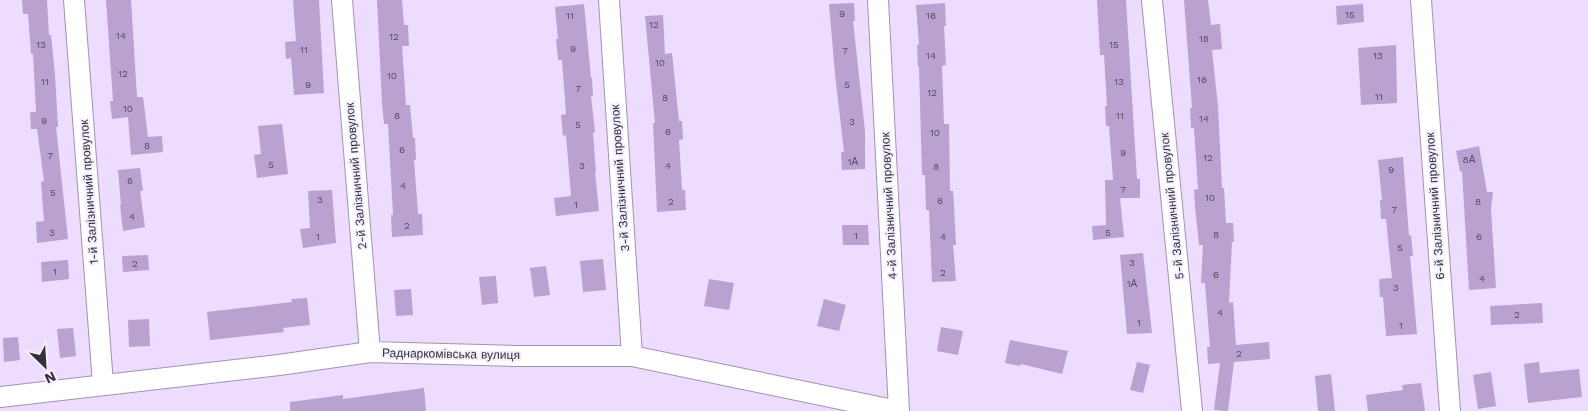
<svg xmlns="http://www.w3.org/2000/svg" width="1588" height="411" viewBox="0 0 1588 411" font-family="'Work Sans',sans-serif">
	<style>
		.building { fill: #b9a1d0 }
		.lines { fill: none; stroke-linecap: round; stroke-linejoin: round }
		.minor-casing { stroke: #a292b1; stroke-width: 22 }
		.minor { stroke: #fff; stroke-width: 20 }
		.labels { text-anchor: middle; stroke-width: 4; stroke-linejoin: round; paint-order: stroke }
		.number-label { font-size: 10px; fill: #574c61 }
		.street-label { font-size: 12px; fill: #362f3c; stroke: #f5eefc }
	</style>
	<rect width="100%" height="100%" fill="#eddcfe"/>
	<path class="building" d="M22,0H47L49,35H51L55,75L58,127H56L68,239L37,243L36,222L44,221L41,182L44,181L37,129H31L30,112H36L33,54H31L28,14H23Z
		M106,0H131L137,97H143L148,137L162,136L163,152L131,155L128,117L112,119L110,101H113Z
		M293,0H319L324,93L294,95L291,58L286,59L285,42L296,41Z
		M377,0H402L404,25H408L409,46H402L406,105H410L413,138H415L416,160H414L418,214H422L423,235L392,237L391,215H393L388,124H384L382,103Z
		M1097,0H1126L1137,179H1140V198H1120L1124,237L1093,240L1092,226L1106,225L1105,180H1113L1109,126H1106L1105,106H1107L1104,55H1100Z
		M1184,0H1208L1211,25L1220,24L1222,49L1212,50L1218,107L1222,188H1224L1226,223H1233L1234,242H1232L1229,303L1233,302L1236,345L1269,342L1270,359L1234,362L1228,411L1214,410L1220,363L1208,364L1207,347H1210L1205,283H1201L1203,245H1199L1195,207L1194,190L1198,189L1194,128H1191L1190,108H1192Z
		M854,3L855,21H853L865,131V169L842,170L841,152H844L835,74L829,4Z
		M945,3L946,26H944L946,65L942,66L944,124H949L950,191H953L954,206L956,245H953L956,281L932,282L929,210H926L925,175H922L919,67H918L917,45H919L916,5Z
		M584,4L591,78H592L593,96H591L595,132L593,133L596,173H595L599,211L556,216L554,198L571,196L566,135L563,136L561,115L566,114L562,60H558L556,39H558L555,7Z
		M1363,4L1364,22L1337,25L1336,6Z
		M663,15L665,54L672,53L679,121H682L683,139L679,140L682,190H685L686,210L657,212L653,123H655L645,16Z
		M1396,45L1397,103L1361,105L1358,48Z
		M282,124L288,174L257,178L254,155L261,154L258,126Z
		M1479,146L1487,192H1493L1491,209L1496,288L1469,290L1462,171L1460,172L1456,151Z
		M1403,157L1409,236L1411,235L1413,256H1410L1417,334L1386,336L1383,297H1380L1379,279L1392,278L1386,219H1381L1380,200H1382L1378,160Z
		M140,168L143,191H140L145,227L123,231L120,205H121L118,170Z
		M332,190L336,243L303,248L300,229L310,228L308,191Z
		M842,225H868L869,245H843Z
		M1143,253L1152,333L1127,334L1120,255Z
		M148,255L149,270L123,272L122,256Z
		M603,259L606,290L583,292L580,261Z
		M68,260L69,279L42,282L41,262Z
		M546,266L550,295L534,297L530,268Z
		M496,276L498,303L482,305L479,277Z
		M709,279L734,283L729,310L704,306Z
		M411,289L413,315L396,316L394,290Z
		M307,298L310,325L283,328L284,332L210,340L207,312L292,302L291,299Z
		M824,299L846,305L839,331L817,326Z
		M1542,303L1543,323L1491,325L1490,306Z
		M149,319L150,346L129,347L128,320Z
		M941,327L963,331L958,355L937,351Z
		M73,328L76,356L60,358L57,329Z
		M18,337L20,360L4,362L3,338Z
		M1010,340L1068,351L1062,374L1021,364L1020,366L1005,363Z
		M1137,362L1150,365L1143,393L1130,390Z
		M1539,362L1540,373L1579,369L1582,397L1528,403L1524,364Z
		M1491,372L1496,406L1478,409L1473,375Z
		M1331,374L1335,411H1318L1315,376Z
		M1421,383L1425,411H1368L1366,395L1403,390L1402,385Z
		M424,388L426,411H290V402L343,395V399Z"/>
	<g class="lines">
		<defs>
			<path id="minor" d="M74,0L103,384
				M342,0L370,352
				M609,0L632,356
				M878,0L899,411
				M1152,0L1192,411
				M1421,0L1450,411
				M0,397L279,365L370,352L515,356H632L898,411"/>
		</defs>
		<use href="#minor" class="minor-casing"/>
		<use href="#minor" class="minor"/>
	</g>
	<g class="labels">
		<g class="number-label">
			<text x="842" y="17">9</text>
			<text x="1350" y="18">15</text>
			<text x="570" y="19">11</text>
			<text x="931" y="19">16</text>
			<text x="654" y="28">12</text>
			<text x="121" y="39">14</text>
			<text x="394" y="40">12</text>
			<text x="1204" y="42">18</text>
			<text x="41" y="48">13</text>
			<text x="1114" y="48">15</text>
			<text x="573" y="52">9</text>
			<text x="304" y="53">11</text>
			<text x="845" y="54">7</text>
			<text x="931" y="59">14</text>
			<text x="1378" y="59">13</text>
			<text x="660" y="66">10</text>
			<text x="123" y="77">12</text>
			<text x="392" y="79">10</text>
			<text x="1202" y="83">16</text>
			<text x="45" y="85">11</text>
			<text x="1119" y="85">13</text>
			<text x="308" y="88">9</text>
			<text x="847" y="88">5</text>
			<text x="578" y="92">7</text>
			<text x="932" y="96">12</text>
			<text x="1379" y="100">11</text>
			<text x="665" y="101">8</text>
			<text x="128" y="112">10</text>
			<text x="397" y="119">8</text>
			<text x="1120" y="119">11</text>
			<text x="1204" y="122">14</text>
			<text x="44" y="124">9</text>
			<text x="852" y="125">3</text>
			<text x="578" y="128">5</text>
			<text x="668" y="135">6</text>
			<text x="935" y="136">10</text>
			<text x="147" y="149">8</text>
			<text x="402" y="153">6</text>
			<text x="1123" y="156">9</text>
			<text x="50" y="159">7</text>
			<text x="1208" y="161">12</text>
			<text x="1469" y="163">8А</text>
			<text x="853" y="165">1А</text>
			<text x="271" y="168">5</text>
			<text x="582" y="169">3</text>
			<text x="668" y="169">4</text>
			<text x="936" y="170">8</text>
			<text x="1391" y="173">9</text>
			<text x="130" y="184">6</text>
			<text x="403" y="189">4</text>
			<text x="1123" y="193">7</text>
			<text x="53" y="196">5</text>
			<text x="1210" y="201">10</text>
			<text x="320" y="203">3</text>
			<text x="940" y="204">6</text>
			<text x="671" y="205">2</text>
			<text x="1478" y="205">8</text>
			<text x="576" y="208">1</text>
			<text x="1394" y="213">7</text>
			<text x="132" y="220">4</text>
			<text x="407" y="229">2</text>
			<text x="52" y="236">3</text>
			<text x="1108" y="236">5</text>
			<text x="1216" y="238">8</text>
			<text x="856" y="239">1</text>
			<text x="318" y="240">1</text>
			<text x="943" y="240">4</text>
			<text x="1479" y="240">6</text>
			<text x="1400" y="251">5</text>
			<text x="1132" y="266">3</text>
			<text x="135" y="267">2</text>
			<text x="55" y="275">1</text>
			<text x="943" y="276">2</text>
			<text x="1216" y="278">6</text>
			<text x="1482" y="282">4</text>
			<text x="1132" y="287">1А</text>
			<text x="1396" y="291">3</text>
			<text x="1220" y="316">4</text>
			<text x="1517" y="318">2</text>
			<text x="1139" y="326">1</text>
			<text x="1401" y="329">1</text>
			<text x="1239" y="357">2</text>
		</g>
		<g class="street-label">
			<text transform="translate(356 176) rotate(-95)" y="4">2-й Залізничний провулок</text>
			<text transform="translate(620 178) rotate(-94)" y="4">3-й Залізничний провулок</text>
			<text transform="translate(89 192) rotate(-94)" y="4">1-й Залізничний провулок</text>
			<text transform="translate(889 206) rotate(-93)" y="4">4-й Залізничний провулок</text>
			<text transform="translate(1172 206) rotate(-96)" y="4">5-й Залізничний провулок</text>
			<text transform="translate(1435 206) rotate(-94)" y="4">6-й Залізничний провулок</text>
			<text transform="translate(451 354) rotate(1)" y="4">Раднаркомівська вулиця</text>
		</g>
	</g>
	<g transform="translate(45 366) rotate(155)" stroke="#f5eefc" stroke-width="4" paint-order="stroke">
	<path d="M0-4L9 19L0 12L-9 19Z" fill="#362f3c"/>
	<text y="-8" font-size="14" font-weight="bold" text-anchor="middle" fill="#362f3c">N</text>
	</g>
</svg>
